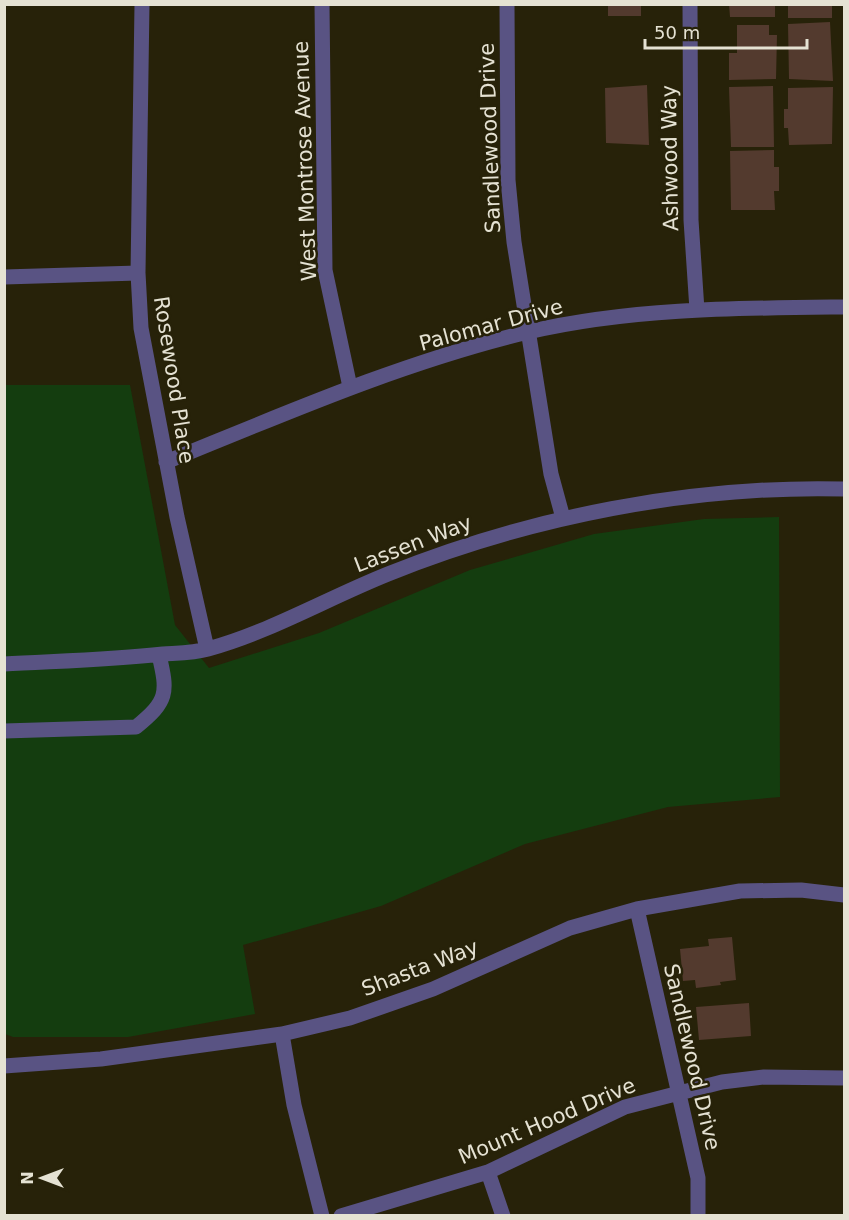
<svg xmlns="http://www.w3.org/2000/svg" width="849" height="1220" viewBox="0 0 849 1220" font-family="'DejaVu Sans',sans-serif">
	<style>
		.green { fill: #143d0f }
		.building { fill: #533a2e }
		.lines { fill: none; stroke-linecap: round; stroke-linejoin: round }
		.minor { stroke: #595383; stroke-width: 15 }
		.labels { text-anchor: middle; stroke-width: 5; stroke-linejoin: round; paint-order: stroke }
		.street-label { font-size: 21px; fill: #e5e2d3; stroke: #272209 }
	</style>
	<rect width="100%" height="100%" fill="#272209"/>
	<path class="green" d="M4,385H130L175,625L209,668L319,633L470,570L594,534L704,519L779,517L780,797L668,807L525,844L381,906L243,945L255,1014L128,1037H13L5,1034Z"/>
	<path class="building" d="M608,4H641V16H608Z
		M729,4H775V17H730Z
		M788,4H832V18H788Z
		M830,22L833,81L789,79L788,24Z
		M737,25H769V35H777L776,79L729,80V53H737Z
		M647,85L649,145L606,143L605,88Z
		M773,86L774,147H731L729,87Z
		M833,87L832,144L789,145L788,128H784V109H788V88Z
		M774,150V167H779V191H774L775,210H731L730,151Z
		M732,937L736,980L720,982L721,985L696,988L695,980L683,981L680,949L709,946L708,939Z
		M749,1003L751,1036L699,1040L696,1007Z"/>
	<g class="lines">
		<path class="minor" d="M142,4L138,273L141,328L177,517L207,649
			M322,4L325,270L350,387
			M507,4L508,180L514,242L551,474L563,518
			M690,4L691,220L697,310
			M4,277L138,273
			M166,462C284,414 403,362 528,332C631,308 739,308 844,307
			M4,664C57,661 110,660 163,654C178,653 194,653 208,649C270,632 328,598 388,574C529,517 692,485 844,489
			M4,731L136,727C168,701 168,693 159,655
			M637,909L698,1178V1216
			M282,1034L294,1105L322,1216
			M4,1066L101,1059L282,1034L350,1018L433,989L570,928L637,909L740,891L801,890L844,895
			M488,1172L503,1216
			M341,1216L488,1172L625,1107L722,1082L764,1077L844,1078"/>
	</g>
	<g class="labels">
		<g class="street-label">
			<text transform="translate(490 138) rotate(-92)" y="7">Sandlewood Drive</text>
			<text transform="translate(670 158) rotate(-91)" y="7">Ashwood Way</text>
			<text transform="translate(305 161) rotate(-92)" y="7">West Montrose Avenue</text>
			<text transform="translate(491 325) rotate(-15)" y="7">Palomar Drive</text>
			<text transform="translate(174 380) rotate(81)" y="7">Rosewood Place</text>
			<text transform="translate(413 544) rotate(-21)" y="7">Lassen Way</text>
			<text transform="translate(420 968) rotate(-21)" y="7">Shasta Way</text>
			<text transform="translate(692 1057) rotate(77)" y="7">Sandlewood Drive</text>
			<text transform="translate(547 1121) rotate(-23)" y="7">Mount Hood Drive</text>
		</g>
	</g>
	<rect width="849" height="1220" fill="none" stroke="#e5e2d3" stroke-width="12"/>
	<g transform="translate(42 1178) rotate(270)" stroke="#272209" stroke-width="4.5" paint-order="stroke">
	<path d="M0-4.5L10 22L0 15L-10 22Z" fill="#e5e2d3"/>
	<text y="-9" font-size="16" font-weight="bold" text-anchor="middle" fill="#e5e2d3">N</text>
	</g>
	<path d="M645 39v9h162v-9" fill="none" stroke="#e5e2d3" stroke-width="3"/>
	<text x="654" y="39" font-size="18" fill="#e5e2d3" stroke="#272209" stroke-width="4.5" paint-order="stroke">50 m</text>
</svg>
